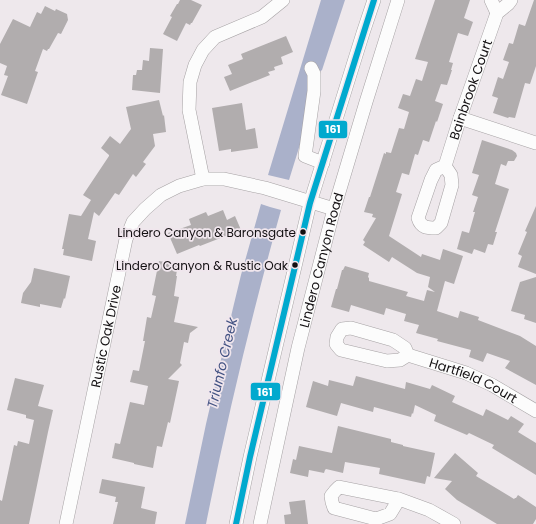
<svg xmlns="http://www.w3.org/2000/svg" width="536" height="524" viewBox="0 0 536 524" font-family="Poppins,sans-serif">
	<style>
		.water { fill: #aab1ca }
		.building { fill: #b1adae }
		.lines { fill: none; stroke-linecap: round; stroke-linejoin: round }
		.minor-casing { stroke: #a6a2a4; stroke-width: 14 }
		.minor { stroke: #fcfcfc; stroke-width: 13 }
		.bus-1-casing { stroke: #f0e6ed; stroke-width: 9 }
		.bus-1 { stroke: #00a9ce; stroke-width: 6 }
		.bus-dot { fill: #131012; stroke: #f0e6ed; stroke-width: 1.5 }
		.labels { text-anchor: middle; stroke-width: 3.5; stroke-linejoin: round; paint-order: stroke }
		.bus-label { font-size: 12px; fill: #131012; stroke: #f0e6ed; text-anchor: end }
		.street-label { font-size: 13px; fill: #131012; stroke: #f0e6ed }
		.water-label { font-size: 14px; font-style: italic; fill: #435383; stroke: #f0e6ed }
		.line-badge { stroke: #f0e6ed; stroke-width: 1.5 }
		.badge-label { font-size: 11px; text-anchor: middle; font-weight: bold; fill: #fff }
	</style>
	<rect width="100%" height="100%" fill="#eee8ec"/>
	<path class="water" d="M321,0H345L322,70L317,74L306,104L302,138L289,180L268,175Z
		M261,204L270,207L281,210C252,314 227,418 206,524H185L206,424L233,308L241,275Z"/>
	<path class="building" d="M180,0H191L202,5L192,23H191L190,25L186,23L177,41L163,34L172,17L170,16L177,4H178Z
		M435,0H470L464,18L473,22L468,36L458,33L449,62L453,63L451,70H452L447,85L441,84L435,101L443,104L437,122L436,121L429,142L423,140L418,155L415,154L409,175L402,173L396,192L402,194L389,236L421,257L422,254L440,260L443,249L463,256L454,284L445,281L437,311L458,318L460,311L479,317L478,320L520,336L536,346V385L505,368L510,361L487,353L483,362L469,357L471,350L437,341L438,339L416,333L419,325L404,321L406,314L386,308L384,315L351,305L349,312L331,307L336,289H337L342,270H343L345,266L369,273L368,277L369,278V281L408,292L406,296L424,301L427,290L435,292L428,287L430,277L417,273L392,257L389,262L363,245L365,242L363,240L376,218L372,217L373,214L364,212L369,197H370L384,153L386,154V152L391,153L399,128L404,129L409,112L398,108L403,94L410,96L416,79L422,81L428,62L415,59Z
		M534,0H536V66L530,84L525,83L515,118L509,117L508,118L493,113L498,98L492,96L498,77L503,79L509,62L503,60L509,43L513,44L519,24L525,26Z
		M45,6L55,11L56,9L67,14L68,20L61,34L58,33L49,49H48L47,51L43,49L35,71L38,72L27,104L1,95L8,76L4,75L7,66L0,63V44L13,19L30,27L37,12L41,14Z
		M286,36L293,52L281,57L283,64L274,67L275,70L268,72L270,75L230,91L224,77L232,74L228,65L243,59L241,54Z
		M150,48L163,49L160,93L132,90L133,75H136L137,70H142L143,60L149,61Z
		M159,100L163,116L164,115L166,132L153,134L155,146L143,162L146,164L136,177L133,174L119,195L115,193L99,216L94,212L88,239L96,241L92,261L63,255L64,249H62L69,214L81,216L91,200L83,195L109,156V155L101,148L110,136L120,144L131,129L126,107Z
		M242,103L246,130L255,128L258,148L231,152V149L219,151L212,108Z
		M482,140L512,150L516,153L517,156L514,161H508L506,166L501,164L495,184L509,189L495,232H497L493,245L488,244L485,253L474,249L472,254L457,249L462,231L469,233L475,212H473L478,197L472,195L479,175L472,173Z
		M536,206V274L518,267L522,256L518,254L527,232L525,231Z
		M223,210L227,220L235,216L241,230L200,246L199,245L177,254L168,233L191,225L189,219L206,212L208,216Z
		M159,261L178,264L176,276H177L174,296L179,297L174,322L198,327L190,333L188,343L184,342L180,363L182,365L168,379L179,381L170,423L168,422L162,447L157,446L153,468L134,464V463L112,458L115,443L120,444L130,402L144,405L148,386L130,382L133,370L139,371L145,341H143L147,317L151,318L156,296L152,295Z
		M34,268L70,276L65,299L64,298L61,308L40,304V307L21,303L23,293L31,282Z
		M536,277V323L524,319L525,315L511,311L520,282Z
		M356,376L405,389L406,382L430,389L432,385L455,396L452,402L483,416L486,409L508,420L511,416L524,424L518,432L536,443V475L492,448L494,445L469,433L467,435L434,421L436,415L415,405L413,414L412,413L411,417L374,407L373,412L341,403L337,416L306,407L313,381L328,386L329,380L353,386Z
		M15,378L44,385L38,406L53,410L48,432L29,524H0V500L2,501L14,445L17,446L18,441L29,444L34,420L26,418V415L7,410Z
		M338,426L391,439V442L403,445V446L435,453L430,477L427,476L425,484L379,474L380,468L345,462L343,473L326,469L325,470L324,473L309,470L308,477L290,473L293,459L296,460L299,446L332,453Z
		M455,453L478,473L476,476L514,499L515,498H516L518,495L536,507V519L533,524H497L457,500L445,489L452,481L434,478Z
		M102,479L145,487L141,508L157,512L155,524H113L118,502H115L116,497L99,493Z
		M305,500L308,524H285L284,515L291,514L289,502Z"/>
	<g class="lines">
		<defs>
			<g id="minor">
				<path d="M491,0L497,13"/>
				<path d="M311,68L314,74V91L305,156L323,163"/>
				<path d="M460,118L536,143"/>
				<path id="s1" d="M445,166L451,175L452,185L441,223L436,228C427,228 421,228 418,218L431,180L436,170L445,166L460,118L497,13L508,4L511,0"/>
				<path d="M203,179L189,110L190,82L195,65L203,50L215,37L262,17L283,0"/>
				<path id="s2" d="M408,355L400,360L387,361L341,350L336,344L337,337L342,329L351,328L393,340L405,348L408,355L466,373L492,385L536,411"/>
				<path d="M399,499L390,514L376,519L334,508L332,502L331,496L335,491L339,487L399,499L429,510L454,524"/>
				<path id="s3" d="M66,524L126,239L133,222L145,209L161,195L179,186L203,179H224L265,188L334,209"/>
				<path d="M236,524L250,457L310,203L363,33L374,0"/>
				<path id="s4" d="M260,524L298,348L334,209L366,102L398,0"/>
			</g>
		</defs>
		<use href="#minor" class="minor-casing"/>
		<use href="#minor" class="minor"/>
		<defs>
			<path id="bus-1" d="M236,524L250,457L310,203L374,0"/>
		</defs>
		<use href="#bus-1" class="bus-1-casing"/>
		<use href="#bus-1" class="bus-1"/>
	</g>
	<g class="bus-dot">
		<circle cx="303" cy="232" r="3.5"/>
		<circle cx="295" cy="265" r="3.5"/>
	</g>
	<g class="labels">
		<g class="bus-label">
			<text x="296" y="237">Lindero Canyon &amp; Baronsgate</text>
			<text x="288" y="270">Lindero Canyon &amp; Rustic Oak</text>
		</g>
		<g class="street-label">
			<text dy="5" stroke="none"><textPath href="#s1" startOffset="232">Bainbrook Court</textPath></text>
			<text dy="5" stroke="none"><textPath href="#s4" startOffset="271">Lindero Canyon Road</textPath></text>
			<text dy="5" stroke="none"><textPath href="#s3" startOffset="192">Rustic Oak Drive</textPath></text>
			<text dy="5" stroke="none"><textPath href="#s2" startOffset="239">Hartfield Court</textPath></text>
		</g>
		<g class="water-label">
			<text transform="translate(222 363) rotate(-77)" y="5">Triunfo Creek</text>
		</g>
	</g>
	<g class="line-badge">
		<rect x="318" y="120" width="30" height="19" rx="4" fill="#00a9ce"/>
		<rect x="250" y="382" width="31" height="19" rx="4" fill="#00a9ce"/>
	</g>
	<g class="badge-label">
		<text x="333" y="133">161</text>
		<text x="265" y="396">161</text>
	</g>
</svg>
